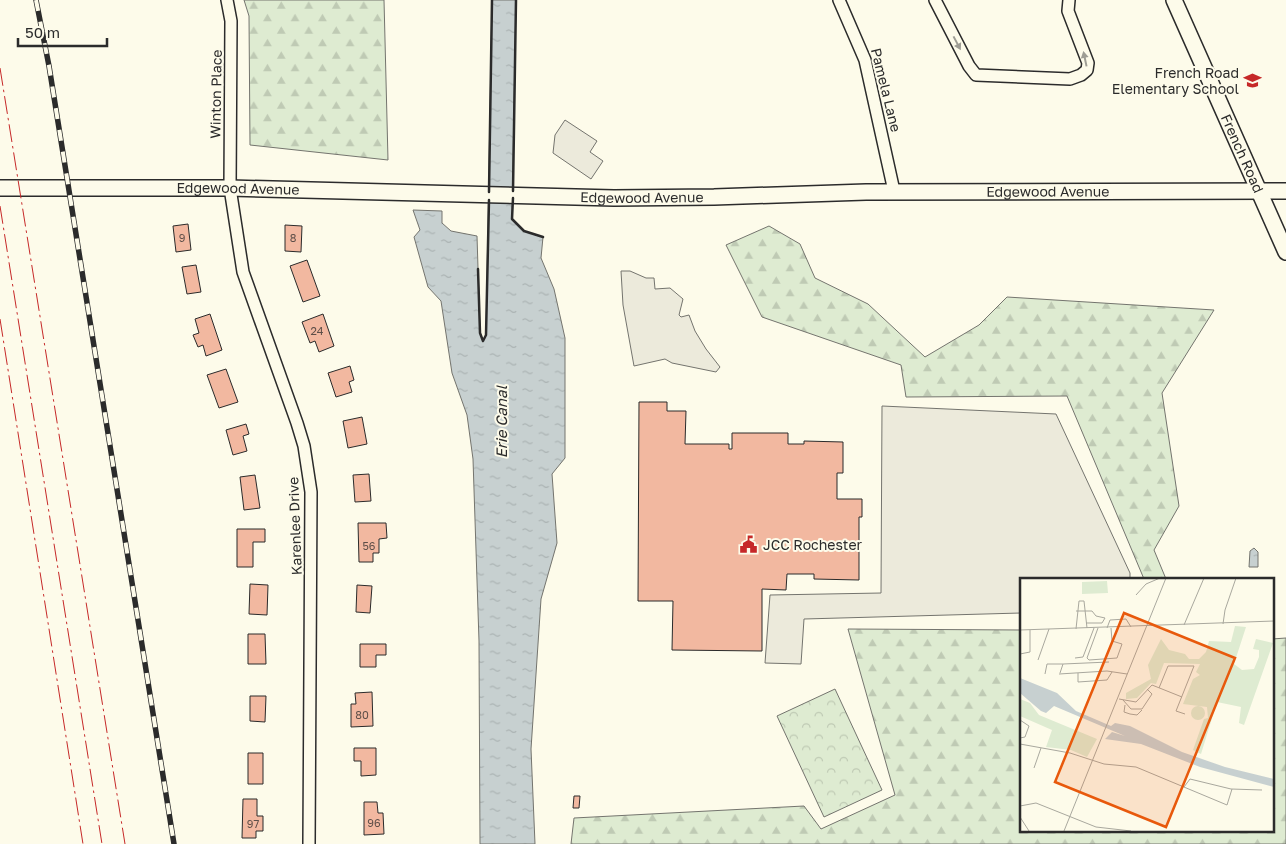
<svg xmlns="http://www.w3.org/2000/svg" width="1286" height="844" viewBox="0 0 1286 844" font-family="'Golos Text',sans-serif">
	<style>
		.forest { fill: url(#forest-firs); stroke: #74746e }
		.park { fill: url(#park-crowns); stroke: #74746e }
		.parking { fill: #eceadb; stroke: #74746e }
		.water { fill: url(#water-ripples); stroke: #74746e }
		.building { fill: #f2b8a0; stroke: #2b2b2b }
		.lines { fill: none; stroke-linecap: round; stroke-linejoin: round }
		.street-casing { stroke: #2b2b2b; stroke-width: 14 }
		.secondary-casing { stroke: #2b2b2b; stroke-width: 18 }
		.street { stroke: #fdfbea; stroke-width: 11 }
		.secondary { stroke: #fdfbea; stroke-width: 15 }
		.rail-casing { stroke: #2b2b2b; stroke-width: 5.5 }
		.rail { stroke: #fdfbea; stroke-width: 4; stroke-dasharray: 11; stroke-linecap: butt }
		.wall { stroke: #2b2b2b; stroke-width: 2.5 }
		.power { stroke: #c62828; stroke-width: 1; stroke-dasharray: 18 4 2.5 4; stroke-linecap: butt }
		.oneway { fill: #9e9d94 }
		.labels { text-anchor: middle; stroke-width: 4; stroke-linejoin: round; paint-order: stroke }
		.number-label { font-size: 11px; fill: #5d4e48 }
		.poi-label { font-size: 14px; fill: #2b2b2b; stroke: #fdfbea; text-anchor: end }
		.street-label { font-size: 14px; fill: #2b2b2b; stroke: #fdfbea }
		.water-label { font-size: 15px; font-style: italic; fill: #2b2b2b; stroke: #fdfbea }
		.inset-road { fill: none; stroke: #a9a89e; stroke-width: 1 }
		.view { fill: #e8590c; fill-opacity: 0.15; stroke: #e8590c; stroke-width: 2.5 }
		.inset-edge { fill: none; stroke: #2b2b2b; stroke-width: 2.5 }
	</style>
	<defs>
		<pattern id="forest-firs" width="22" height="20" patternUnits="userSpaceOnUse" patternTransform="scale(1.25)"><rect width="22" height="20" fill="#deebd1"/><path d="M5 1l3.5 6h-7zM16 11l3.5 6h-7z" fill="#bfcab4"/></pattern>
		<pattern id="park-crowns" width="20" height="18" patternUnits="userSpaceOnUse" patternTransform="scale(1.25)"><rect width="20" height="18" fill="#deebd1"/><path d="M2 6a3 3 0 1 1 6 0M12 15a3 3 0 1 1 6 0" fill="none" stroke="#bfcab4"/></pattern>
		<pattern id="water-ripples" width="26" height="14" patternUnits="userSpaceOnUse" patternTransform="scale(1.25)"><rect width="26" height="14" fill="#c7d0d0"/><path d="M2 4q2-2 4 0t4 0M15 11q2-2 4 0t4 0" fill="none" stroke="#abb3b3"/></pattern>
	</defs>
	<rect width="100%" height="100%" fill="#fdfbea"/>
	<path class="forest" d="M244,0H384L388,160L250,145L249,16Z
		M769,226L800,244L815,278L868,304L925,357L979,325L1007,297L1214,310L1162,393L1179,506L1154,550L1166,579H1144L1067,396L906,397L901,365L762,317L726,245Z
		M848,629L1021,630V830H1272V639L1286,638V844H571L574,818L804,806L821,829L895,795Z"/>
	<path class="park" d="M835,689L882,790L824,817L777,716Z"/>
	<path class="parking" d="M565,120L597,141L590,152L603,161L591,179L553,153L555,135Z
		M621,271H630L646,278H654L655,289L670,288L683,299L679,315L681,317L689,315L695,331L706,349L720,367L716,372L672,363L665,359L634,366L623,305Z
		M882,406L1056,414L1130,573V579H1021V613L804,619L801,664L765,663L770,595L881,593Z"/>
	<path class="water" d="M492,0H516L512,219L524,231L543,237L541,258L554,289L565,338V458L552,474L557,543L541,599L531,749L535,844H480L479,641L473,459L467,415L452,373L441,301L428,287L414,237L420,230L413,210L442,211V223L451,231L477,236L480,332L483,341L486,335Z
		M1254,548L1258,552V567H1249L1250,551Z"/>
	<path class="building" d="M188,224L191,250L176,252L173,226Z
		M285,225L302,226L301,252L285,251Z
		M307,260L320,296L303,302L290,266Z
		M196,265L201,292L187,294L182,267Z
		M210,314L222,350L206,356L203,345L198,347L193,335L199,333L195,319Z
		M323,314L334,346L319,352L315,341L310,343L302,322Z
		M350,366L354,380L349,382L352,392L336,397L328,373Z
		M226,369L238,402L219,408L207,375Z
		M639,402H667V411H686L685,444H729V449H732V433H788V444H804V441L843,442V473H837V499H862V517H859V580L814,579V574H787L786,590L762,589V651L672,650L673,601H638Z
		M362,417L367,444L348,448L343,421Z
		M246,424L249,434L243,436L247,451L233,455L226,430Z
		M369,474L371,501L355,502L353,475Z
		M255,475L260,508L244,510L240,477Z
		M358,523H386L387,538L379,539V553H373V562H359Z
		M237,529H265V542H253V567H237Z
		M250,584L268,585L267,615L249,614Z
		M357,585L372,586L370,613L356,612Z
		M248,634H265L266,664H248Z
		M360,644H386V655H376V667H360Z
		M372,692L373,726L351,727V704H356L355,693Z
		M250,696H266L265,722L250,721Z
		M354,748H376V775L361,776V761H354Z
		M248,753H263V784H248Z
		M574,796H580L579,808H573Z
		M243,799H257V816H263V831H256V838H242Z
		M364,802H377L378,813H383L384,834L364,835Z"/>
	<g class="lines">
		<defs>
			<path id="street" d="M227,0L231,21L230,188L243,272L297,423L304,446L311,492L309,844
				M839,0L865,60L894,191
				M935,0L969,66L976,75L1070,79L1081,75L1087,70L1088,63L1068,11L1069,0"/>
			<g id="secondary">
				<path id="s1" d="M1174,0L1286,252"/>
				<path id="s2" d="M0,188H230L614,198L714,197L866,192L1286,191"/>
			</g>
		</defs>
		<use href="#street" class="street-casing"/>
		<use href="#secondary" class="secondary-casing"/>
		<use href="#street" class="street"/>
		<use href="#secondary" class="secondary"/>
		<defs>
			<path id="rail" d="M36,0L49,66L174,844"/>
		</defs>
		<use href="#rail" class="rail-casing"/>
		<use href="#rail" class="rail"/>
		<path class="wall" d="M513,191L516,0
			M489,192L492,0
			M513,198L512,219L524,231L543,237
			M478,269L480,333L483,341L486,335L489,200"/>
		<path class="power" d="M0,68L125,844
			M0,206L102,844
			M0,319L83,844"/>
	</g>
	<defs><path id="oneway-solid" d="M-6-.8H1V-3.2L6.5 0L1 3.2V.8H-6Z" transform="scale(1.25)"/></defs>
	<g class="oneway">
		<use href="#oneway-solid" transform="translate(957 43) rotate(62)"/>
		<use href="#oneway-solid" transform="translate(1085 59) rotate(-102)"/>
	</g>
	<defs>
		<symbol id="school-bare" viewBox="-9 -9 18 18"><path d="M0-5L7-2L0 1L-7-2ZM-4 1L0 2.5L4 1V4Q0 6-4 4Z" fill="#c62828" stroke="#fdfbea" stroke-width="2.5" paint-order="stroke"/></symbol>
		<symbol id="civic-bare" viewBox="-9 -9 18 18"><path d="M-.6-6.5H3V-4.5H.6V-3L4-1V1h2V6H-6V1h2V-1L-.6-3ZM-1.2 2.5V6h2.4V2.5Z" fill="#c62828" stroke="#fdfbea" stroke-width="2.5" paint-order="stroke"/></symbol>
	</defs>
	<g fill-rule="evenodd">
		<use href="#school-bare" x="1240" y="68" width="25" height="25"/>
		<use href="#civic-bare" x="736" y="532" width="25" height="25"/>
	</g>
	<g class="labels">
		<g class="number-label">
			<text x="182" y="242">9</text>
			<text x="293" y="242">8</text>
			<text x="317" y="335">24</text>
			<text x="369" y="550">56</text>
			<text x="362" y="719">80</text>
			<text x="374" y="827">96</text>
			<text x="253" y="828">97</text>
		</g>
		<g class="poi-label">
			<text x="1239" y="78">French Road<tspan x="1239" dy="16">Elementary School</tspan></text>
			<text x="763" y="550" text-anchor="start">JCC Rochester</text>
		</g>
		<g class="street-label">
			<text transform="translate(886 90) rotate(76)" y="5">Pamela Lane</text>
			<text transform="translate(216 94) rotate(-89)" y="5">Winton Place</text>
			<text dy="5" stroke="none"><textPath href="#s1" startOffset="168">French Road</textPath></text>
			<text dy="5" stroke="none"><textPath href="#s2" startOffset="238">Edgewood Avenue</textPath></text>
			<text dy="5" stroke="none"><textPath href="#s2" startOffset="1048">Edgewood Avenue</textPath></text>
			<text dy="5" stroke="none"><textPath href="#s2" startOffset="642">Edgewood Avenue</textPath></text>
			<text transform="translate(295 526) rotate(-92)" y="5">Karenlee Drive</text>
		</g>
		<g class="water-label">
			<text transform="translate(502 422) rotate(-90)" y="5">Erie Canal</text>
		</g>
	</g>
	<g transform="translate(1020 578)">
		<rect width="254" height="254" fill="#fdfbea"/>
		<path d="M87,3L88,15L62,16V4Z" fill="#deebd1"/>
		<path d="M215,48L226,49L214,86L222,92L234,91L239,79V72L233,71L236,61L253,65L224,147L219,145L221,129L197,124L181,176L173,172L184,141L188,140L187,129L163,126L173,101L180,97L176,94L180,86L144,85L136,106L131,105L117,120L106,121V115L131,101L128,87L141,61L149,72L165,76L169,81H179L186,74L189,63L211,64ZM0,121L10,125L19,137L77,161L67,179L51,172L26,169L32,152L0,138Z" fill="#deebd1"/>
		<path d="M171 135a7 7 0 1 1 14 0a7 7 0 1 1-14 0Z" fill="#deebd1"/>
		<path d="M0,100L37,115L56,133L91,148L95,145L110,148L162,174L205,189L254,201V209L180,189L121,166L85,161L92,154L105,158L34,128L26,135L21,133L0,115Z" fill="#c7d0d0"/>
		<path class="inset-road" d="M116,17L126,6L140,0M56,33H72L76,38L85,40L82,45H66M203,46L205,32L216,0M164,47L184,0M78,50L67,80L69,82L97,80L102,66L92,63L91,50M87,50L90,42L106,41L111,49M56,51L59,23H64L67,50M0,52L254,43M0,76L10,74V52M55,80L63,79L74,50M18,82L29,51M40,95L43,86L89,84M58,95V104L87,102L92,94M25,96L27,86H43M39,96L87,93L107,96M139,110L148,88H174L156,133L165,136M99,121L116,124L132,107L162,119M103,122L111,131H122L132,116L127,111M105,127L104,134L110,136L117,137L122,132M0,142L9,148L5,159L0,160M0,166L50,175L84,186L116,189L207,227L212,211M14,190L21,170M164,209L170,201L211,211L242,212M0,228L16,225L76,249L111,253M0,239L9,253M44,253L146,0"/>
		<path class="view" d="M104,35L215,80L146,249L35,204Z"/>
		<rect width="254" height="254" class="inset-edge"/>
	</g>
	<path d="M18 38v8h89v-8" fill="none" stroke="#2b2b2b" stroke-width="2.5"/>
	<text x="25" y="38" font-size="15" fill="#2b2b2b" stroke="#fdfbea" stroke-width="4" paint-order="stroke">50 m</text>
</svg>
